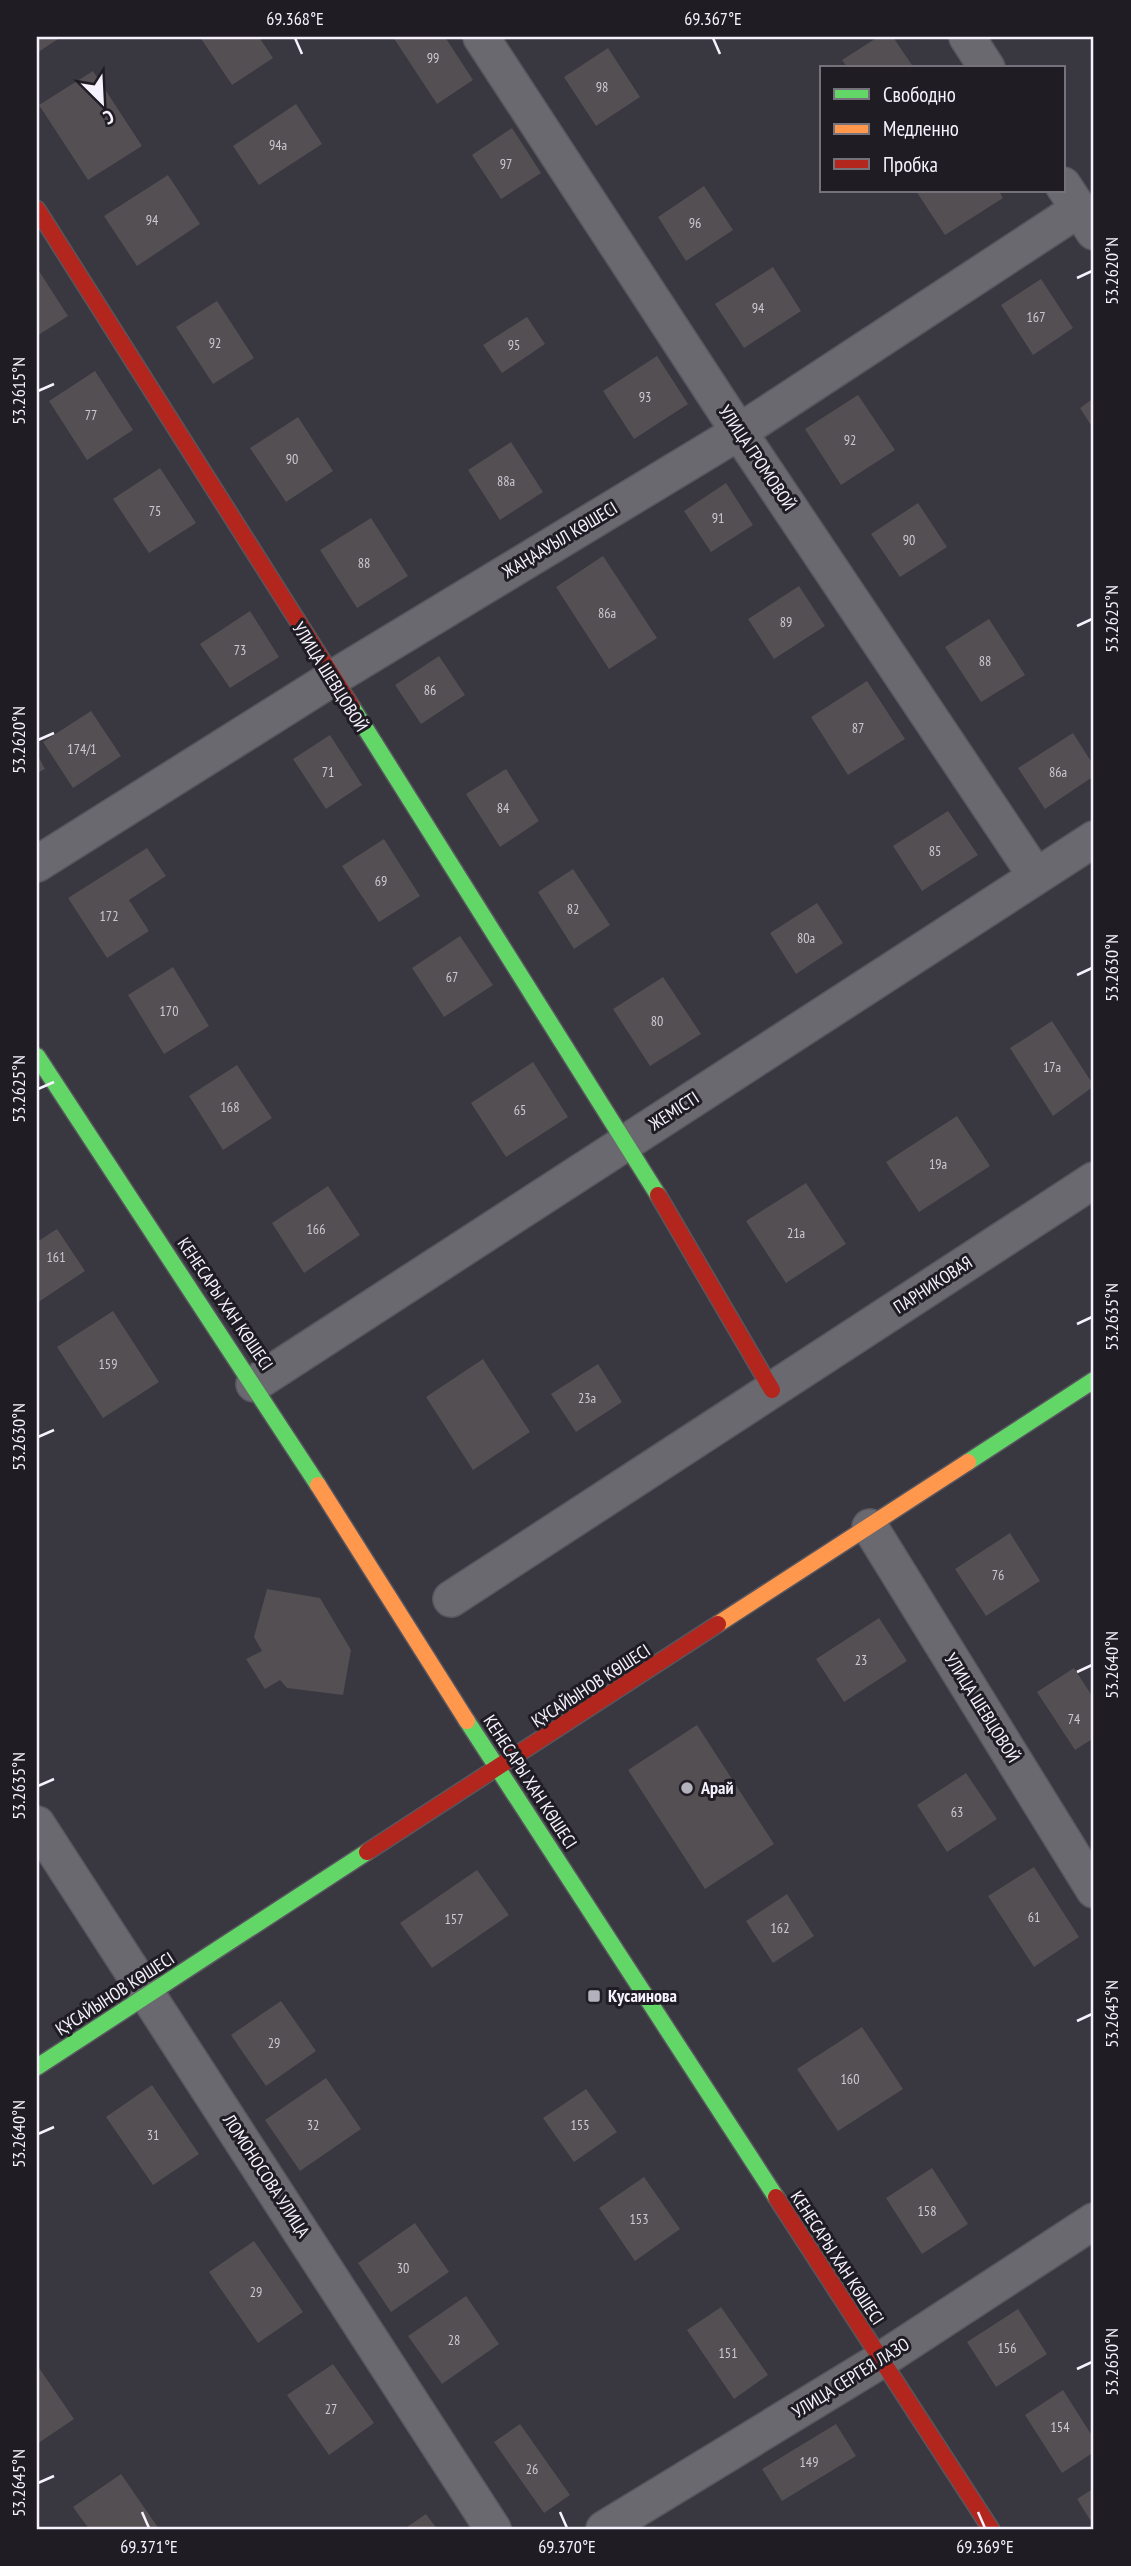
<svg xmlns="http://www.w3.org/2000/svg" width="1131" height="2566" viewBox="0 0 1131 2566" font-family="'PT Sans Narrow',sans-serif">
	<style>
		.building { fill: #544f52 }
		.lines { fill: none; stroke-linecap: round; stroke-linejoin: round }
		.street-casing { stroke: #58565e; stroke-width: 38 }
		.fast-casing { stroke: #58565e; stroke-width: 19 }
		.slow-casing { stroke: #58565e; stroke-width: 19 }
		.jam-casing { stroke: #58565e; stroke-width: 19 }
		.street { stroke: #6b6970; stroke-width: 35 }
		.fast { stroke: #63d668; stroke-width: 16 }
		.slow { stroke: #ff974d; stroke-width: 16 }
		.jam { stroke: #b3261e; stroke-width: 16 }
		.ticks { fill: none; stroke: #f5f2fd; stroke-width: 2.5 }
		.poi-dot { fill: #b3b1bb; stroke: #1f1c24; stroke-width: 2.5 }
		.labels { text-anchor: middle; stroke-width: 6; stroke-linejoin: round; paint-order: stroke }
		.number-label { font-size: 14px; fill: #cdc9d2 }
		.street-label { font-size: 18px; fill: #f5f2fd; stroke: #1f1c24 }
		.poi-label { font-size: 18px; font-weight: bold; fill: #f5f2fd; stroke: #1f1c24; text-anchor: start }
		.neatline { fill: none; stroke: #f5f2fd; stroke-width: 2.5 }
		.ticks-label { font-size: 18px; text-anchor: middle; fill: #f5f2fd }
	</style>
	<rect width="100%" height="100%" fill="#393740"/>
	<path class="building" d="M37,37H56L58,39L37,53Z
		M200,37H259L273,58L232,85Z
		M393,37H445L473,80L437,104Z
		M878,37H893L914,68H848L842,60Z
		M608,48L640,97L596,126L564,77Z
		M93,71L142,146L88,180L39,105Z
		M296,104L322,144L259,185L233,146Z
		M512,128L541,173L501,199L472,155Z
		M168,175L200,224L137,266L104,216Z
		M704,186L733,230L686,261L658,217Z
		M916,191H999L1003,198L945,235Z
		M773,267L801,311L744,348L715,304Z
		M37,268L68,316L37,336Z
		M1041,279L1073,328L1033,355L1001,305Z
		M217,301L254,358L213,384L176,327Z
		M527,317L545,344L502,373L483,345Z
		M657,356L688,404L634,439L603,391Z
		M95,371L133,430L87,460L49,401Z
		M858,395L895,450L841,485L805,429Z
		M1094,398V430L1080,408Z
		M298,417L333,471L286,502L250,448Z
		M511,442L543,492L500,520L468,470Z
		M160,468L196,523L149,553L113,499Z
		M726,483L753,525L711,552L684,511Z
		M918,503L947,547L900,577L871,534Z
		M371,518L408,576L357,608L320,550Z
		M603,556L657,638L609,669L556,587Z
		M799,586L825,626L774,659L748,619Z
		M250,611L279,657L230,688L200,644Z
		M989,619L1025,675L981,702L945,647Z
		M439,656L465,695L421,724L395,685Z
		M867,681L905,739L848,775L811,717Z
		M91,711L121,756L73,788L43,742Z
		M1073,733L1094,766V776L1045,809L1018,768Z
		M330,735L362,785L326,809L293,759Z
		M37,754L45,769L37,773Z
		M506,769L539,821L500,847L466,794Z
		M948,811L978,855L922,891L893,846Z
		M384,839L420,896L379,922L342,866Z
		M147,848L166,876L129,900L149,931L107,958L68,898Z
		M573,869L610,925L574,949L538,892Z
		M817,903L843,943L796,974L770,933Z
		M460,936L493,985L444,1017L412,968Z
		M173,967L209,1026L164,1054L128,995Z
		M663,977L701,1034L650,1066L613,1009Z
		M1052,1021L1094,1086L1053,1116L1010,1048Z
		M533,1062L568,1117L506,1157L471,1103Z
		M237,1065L272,1118L223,1150L189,1096Z
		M957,1116L990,1166L919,1212L886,1162Z
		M806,1183L846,1244L786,1283L746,1221Z
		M328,1186L360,1235L304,1273L272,1223Z
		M57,1229L85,1271L37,1303V1242Z
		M113,1311L159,1382L103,1418L57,1347Z
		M483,1359L530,1432L473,1470L426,1397Z
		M598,1364L622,1402L576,1432L551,1394Z
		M1010,1533L1040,1581L986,1616L955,1569Z
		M267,1589L320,1598L351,1650L343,1695L287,1688L280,1680L265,1689L246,1659L262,1651L254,1637Z
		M879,1618L907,1661L844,1702L816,1659Z
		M1074,1668L1094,1699V1738L1075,1750L1037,1692Z
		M697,1725L774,1844L705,1889L628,1770Z
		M966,1773L997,1819L947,1852L917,1805Z
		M1034,1867L1079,1937L1034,1967L988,1896Z
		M477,1870L509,1915L432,1968L400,1923Z
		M787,1894L814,1936L773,1963L746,1921Z
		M281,2001L316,2051L266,2086L231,2035Z
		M862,2027L903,2089L838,2131L797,2069Z
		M326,2078L361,2129L300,2171L265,2120Z
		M152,2085L199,2154L153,2185L106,2117Z
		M586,2089L617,2132L574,2162L543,2118Z
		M932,2168L968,2224L922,2254L886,2198Z
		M644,2177L680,2229L635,2261L599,2208Z
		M415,2223L449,2272L391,2312L358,2263Z
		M254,2241L303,2312L258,2343L209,2272Z
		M466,2296L499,2344L442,2384L408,2336Z
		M721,2307L768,2375L734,2399L687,2330Z
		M1018,2309L1047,2354L996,2387L967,2342Z
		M333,2364L374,2423L329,2455L287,2395Z
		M37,2365L74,2419L37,2444Z
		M1063,2390L1094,2439V2452L1062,2473L1025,2415Z
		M520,2424L570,2495L544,2513L494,2442Z
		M836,2424L856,2456L782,2501L762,2469Z
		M121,2474L159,2529H89L73,2507Z
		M1094,2488V2526L1077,2499Z
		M426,2514L437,2529H404Z"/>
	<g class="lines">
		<defs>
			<path id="street" d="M481,37L739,432L1036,876
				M967,37L987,68
				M1063,185L1094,232
				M37,864L331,679L739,432L1079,209
				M254,1384L1094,839
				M870,1527L1094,1890
				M451,1599L1094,1180
				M37,1824L493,2529
				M604,2529L881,2360L1094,2221"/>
			<path id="fast" d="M352,707L658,1195
				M37,1056L318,1485
				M968,1462L1094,1380
				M467,1721L776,2197
				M37,2067L367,1852"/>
			<path id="slow" d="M318,1485L467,1721
				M718,1624L968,1462"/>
			<path id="jam" d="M37,209L352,707
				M658,1195L772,1390
				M367,1852L718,1624
				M776,2197L991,2529"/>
		</defs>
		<use href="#street" class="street-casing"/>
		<use href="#fast" class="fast-casing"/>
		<use href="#slow" class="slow-casing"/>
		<use href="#jam" class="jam-casing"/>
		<use href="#street" class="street"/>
		<use href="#fast" class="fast"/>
		<use href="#slow" class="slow"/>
		<use href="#jam" class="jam"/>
	</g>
	<path class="ticks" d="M295,38L302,54M713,38L720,54M1077,278L1092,271M38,391L54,384M1077,626L1092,619M38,740L54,733M1077,975L1092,968M38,1089L54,1082M1077,1324L1092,1317M38,1437L54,1430M1077,1672L1092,1665M38,1786L54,1779M1077,2021L1092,2014M38,2134L54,2127M1077,2369L1092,2362M38,2483L54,2476M142,2512L149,2528M560,2512L567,2528M978,2512L985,2528"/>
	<g class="poi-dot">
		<circle cx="687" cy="1788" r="7"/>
		<rect x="587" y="1989" width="14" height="14" rx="3.5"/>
	</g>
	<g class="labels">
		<g class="number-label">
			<text x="433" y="63">99</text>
			<text x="602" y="92">98</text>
			<text x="278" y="150">94а</text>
			<text x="506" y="169">97</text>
			<text x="152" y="225">94</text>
			<text x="695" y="228">96</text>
			<text x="758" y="313">94</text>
			<text x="1036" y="322">167</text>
			<text x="215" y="348">92</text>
			<text x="514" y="350">95</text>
			<text x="645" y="402">93</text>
			<text x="91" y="420">77</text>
			<text x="850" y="445">92</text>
			<text x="292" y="464">90</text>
			<text x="506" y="486">88а</text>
			<text x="155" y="516">75</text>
			<text x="718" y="523">91</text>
			<text x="909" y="545">90</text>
			<text x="364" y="568">88</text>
			<text x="607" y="618">86а</text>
			<text x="786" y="627">89</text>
			<text x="240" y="655">73</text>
			<text x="985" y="666">88</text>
			<text x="430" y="695">86</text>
			<text x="858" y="733">87</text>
			<text x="82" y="754">174/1</text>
			<text x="328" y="777">71</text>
			<text x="1058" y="777">86а</text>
			<text x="503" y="813">84</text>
			<text x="935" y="856">85</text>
			<text x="381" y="886">69</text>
			<text x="573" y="914">82</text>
			<text x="109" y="921">172</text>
			<text x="806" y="943">80а</text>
			<text x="452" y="982">67</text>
			<text x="169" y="1016">170</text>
			<text x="657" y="1026">80</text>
			<text x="1052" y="1072">17а</text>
			<text x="230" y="1112">168</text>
			<text x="520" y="1115">65</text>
			<text x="938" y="1169">19а</text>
			<text x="316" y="1234">166</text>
			<text x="796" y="1238">21а</text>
			<text x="56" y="1262">161</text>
			<text x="108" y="1369">159</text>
			<text x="587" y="1403">23а</text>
			<text x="998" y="1580">76</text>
			<text x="861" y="1665">23</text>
			<text x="1074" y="1724">74</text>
			<text x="957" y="1817">63</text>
			<text x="1034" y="1922">61</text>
			<text x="454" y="1924">157</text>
			<text x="780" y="1933">162</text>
			<text x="274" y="2048">29</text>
			<text x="850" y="2084">160</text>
			<text x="313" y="2130">32</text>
			<text x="580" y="2130">155</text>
			<text x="153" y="2140">31</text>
			<text x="927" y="2216">158</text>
			<text x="639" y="2224">153</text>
			<text x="403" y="2273">30</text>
			<text x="256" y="2297">29</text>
			<text x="454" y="2345">28</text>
			<text x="1007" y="2353">156</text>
			<text x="728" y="2358">151</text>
			<text x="331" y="2414">27</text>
			<text x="1060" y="2432">154</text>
			<text x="809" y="2467">149</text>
			<text x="532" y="2474">26</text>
		</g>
		<g class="street-label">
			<text transform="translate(757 458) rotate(56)" y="6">УЛИЦА ГРОМОВОЙ</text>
			<text transform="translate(560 540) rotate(-31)" y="6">ЖАҢААУЫЛ КӨШЕСІ</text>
			<text transform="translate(330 677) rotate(58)" y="6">УЛИЦА ШЕВЦОВОЙ</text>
			<text transform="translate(674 1111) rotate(-33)" y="6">ЖЕМІСТІ</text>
			<text transform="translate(933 1285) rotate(-33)" y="6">ПАРНИКОВАЯ</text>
			<text transform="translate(225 1304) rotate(56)" y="6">КЕНЕСАРЫ ХАН КӨШЕСІ</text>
			<text transform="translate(591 1686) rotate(-33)" y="6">ҚҰСАЙЫНОВ КӨШЕСІ</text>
			<text transform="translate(982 1708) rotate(58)" y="6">УЛИЦА ШЕВЦОВОЙ</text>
			<text transform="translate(530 1782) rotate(57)" y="6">КЕНЕСАРЫ ХАН КӨШЕСІ</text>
			<text transform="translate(115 1994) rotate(-33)" y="6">ҚҰСАЙЫНОВ КӨШЕСІ</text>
			<text transform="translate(266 2176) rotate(57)" y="6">ЛОМОНОСОВА УЛИЦА</text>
			<text transform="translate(837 2258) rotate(57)" y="6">КЕНЕСАРЫ ХАН КӨШЕСІ</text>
			<text transform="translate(851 2378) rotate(-32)" y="6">УЛИЦА СЕРГЕЯ ЛАЗО</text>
		</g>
		<g class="poi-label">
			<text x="701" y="1794">Арай</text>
			<text x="608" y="2002">Кусаинова</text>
		</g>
	</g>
	<rect width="1131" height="2566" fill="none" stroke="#1f1c24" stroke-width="77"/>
	<rect x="820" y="66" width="245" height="126" fill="#1f1c24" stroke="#75727b" stroke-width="2"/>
	<rect x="834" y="89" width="35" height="10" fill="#63d668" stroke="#75727b" stroke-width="2"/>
	<text x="883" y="102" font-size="21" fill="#f5f2fd">Свободно</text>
	<rect x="834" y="124" width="35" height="10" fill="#ff974d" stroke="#75727b" stroke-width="2"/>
	<text x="883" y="136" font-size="21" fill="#f5f2fd">Медленно</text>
	<rect x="834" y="159" width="35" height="10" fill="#b3261e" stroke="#75727b" stroke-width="2"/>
	<text x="883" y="172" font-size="21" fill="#f5f2fd">Пробка</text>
	<g transform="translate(102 102) rotate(156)" stroke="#1f1c24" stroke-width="5" paint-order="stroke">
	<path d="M0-5L12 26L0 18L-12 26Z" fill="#f5f2fd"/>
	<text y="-10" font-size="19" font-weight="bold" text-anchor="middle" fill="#f5f2fd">С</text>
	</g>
	<rect x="38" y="38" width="1054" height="2490" class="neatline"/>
	<g class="ticks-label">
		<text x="295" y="25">69.368°E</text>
		<text x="713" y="25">69.367°E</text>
		<text transform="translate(1112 271) rotate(-90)" y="6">53.2620°N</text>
		<text transform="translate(19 391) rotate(-90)" y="6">53.2615°N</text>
		<text transform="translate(1112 619) rotate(-90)" y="6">53.2625°N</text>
		<text transform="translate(19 740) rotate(-90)" y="6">53.2620°N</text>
		<text transform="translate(1112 968) rotate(-90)" y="6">53.2630°N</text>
		<text transform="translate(19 1089) rotate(-90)" y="6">53.2625°N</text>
		<text transform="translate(1112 1317) rotate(-90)" y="6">53.2635°N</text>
		<text transform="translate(19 1437) rotate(-90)" y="6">53.2630°N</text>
		<text transform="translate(1112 1665) rotate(-90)" y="6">53.2640°N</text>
		<text transform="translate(19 1786) rotate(-90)" y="6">53.2635°N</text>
		<text transform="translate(1112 2014) rotate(-90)" y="6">53.2645°N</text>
		<text transform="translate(19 2134) rotate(-90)" y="6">53.2640°N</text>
		<text transform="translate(1112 2362) rotate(-90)" y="6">53.2650°N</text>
		<text transform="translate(19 2483) rotate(-90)" y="6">53.2645°N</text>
		<text x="149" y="2553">69.371°E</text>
		<text x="567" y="2553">69.370°E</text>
		<text x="985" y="2553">69.369°E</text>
	</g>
</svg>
